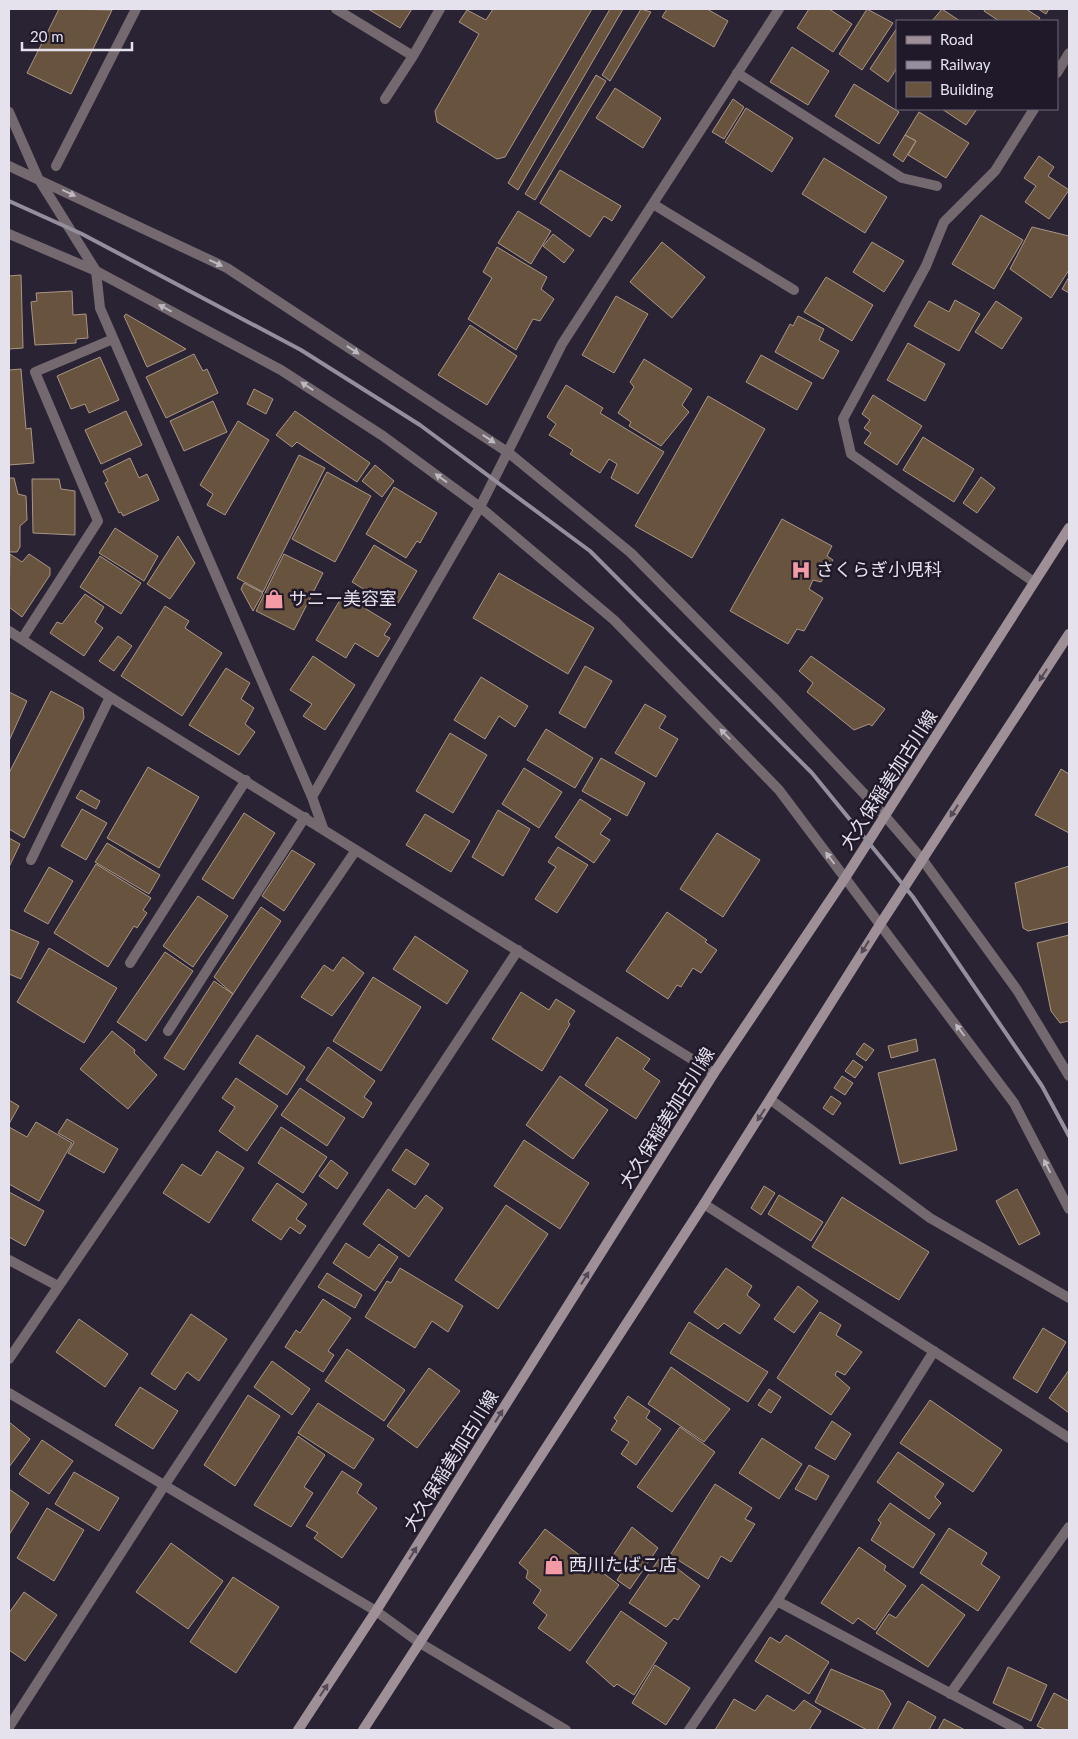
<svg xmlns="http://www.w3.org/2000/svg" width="1078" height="1739" viewBox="0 0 1078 1739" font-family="Lato,'Noto Sans JP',sans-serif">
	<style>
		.building { fill: #68533f; stroke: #a99685 }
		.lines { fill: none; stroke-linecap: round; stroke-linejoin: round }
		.service { stroke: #73696f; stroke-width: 10 }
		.minor { stroke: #73696f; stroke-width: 10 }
		.secondary { stroke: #9f8f97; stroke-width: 10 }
		.rail { stroke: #958f9d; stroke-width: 4 }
		.oneway { fill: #beb8c1 }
		.oneway2 { fill: #534856 }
		.labels { text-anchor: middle; stroke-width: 5; stroke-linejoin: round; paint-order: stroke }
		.poi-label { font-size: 18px; fill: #e6e2ed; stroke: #20192a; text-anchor: start }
		.street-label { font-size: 18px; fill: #e6e2ed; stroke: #20192a }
	</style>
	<rect width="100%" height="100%" fill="#2a2334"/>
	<path class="building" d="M59,9L112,10L71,94L27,73Z
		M368,9H412L400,28Z
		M493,9H592L505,157L497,159L437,122L435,111L479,34L459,22L467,10L486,20Z
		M610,9H623L518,190L508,183Z
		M641,9L651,12L610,81L602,75Z
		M667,9H707L728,21L714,47L662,17Z
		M809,9H829L852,24L833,52L797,28Z
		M867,9L893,23L862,70L839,54Z
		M942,9L960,21H932Z
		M985,9H1026L1040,18L1038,21H999L984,11Z
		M1038,9H1049L1046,14Z
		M897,28V68L888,82L870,69Z
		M792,47L829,71L808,105L770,82Z
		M596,75L606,81L535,200L525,194Z
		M854,84L899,112L879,144L835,116Z
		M615,88L661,118L643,148L596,118Z
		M733,99L744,107L724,139L712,132Z
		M746,108L793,138L772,172L725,142Z
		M942,109H977L966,125Z
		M919,112L969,143L946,178L908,155L916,141L905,135Z
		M905,135L916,141L903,162L893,155Z
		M1039,156L1054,167L1048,176L1069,190L1049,219L1025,202L1036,186L1024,178Z
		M824,158L887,197L865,233L802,194Z
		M560,170L621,206L612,221L604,216L590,237L540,203Z
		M518,211L551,231L531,264L498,243Z
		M981,215L1023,240L994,289L952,264Z
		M1032,227L1069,236V270L1051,298L1010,269Z
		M553,234L574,250L564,263L543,246Z
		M662,242L705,277L672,318L630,282Z
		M872,242L904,261L884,292L853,272Z
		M497,247L547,277L541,289L554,299L540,321L533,319L516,350L468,319L492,278L483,272Z
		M21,275L23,348L9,349V276Z
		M826,277L873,305L852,341L804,312Z
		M1069,277V293L1062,289Z
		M72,291L73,315L86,314L88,338L76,339V343L35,345L31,302L37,301L36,293Z
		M616,296L648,314L614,373L582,355Z
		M955,300L980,314L959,351L914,326L929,301L949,312Z
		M996,301L1022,318L1002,349L975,332Z
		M126,314L186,349L147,367L124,316Z
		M798,316L824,329L819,340L839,351L823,379L775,352L790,324L793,326Z
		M470,325L517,356L487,405L438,375Z
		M908,343L945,364L925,401L887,380Z
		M194,354L203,371L207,369L218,393L166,418L146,377Z
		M761,355L812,383L797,410L746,382Z
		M100,357L119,400L89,413L85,404L71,409L57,376Z
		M644,359L692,389L682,405L689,412L661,446L629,426L631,422L618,413L634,387L630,382Z
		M21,369L26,429L31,428L34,463L9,465V370Z
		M566,385L603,408L600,413L664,452L638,494L611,478L617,464L609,459L600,473L570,454L573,450L549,435L556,424L547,417Z
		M254,389L273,399L266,414L247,404Z
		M873,395L922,426L897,465L864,443L871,433L864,428L870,420L862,414Z
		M708,396L765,429L692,558L635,526Z
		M213,401L227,432L184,451L170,421Z
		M126,411L142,445L101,464L85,430Z
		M295,411L370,463L357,482L297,442L292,447L276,435Z
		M238,421L269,440L225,515L207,505L213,494L200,485Z
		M923,437L974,469L954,502L903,470Z
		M299,455L325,468L263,592L237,578Z
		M130,458L139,478L147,474L159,500L123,516L121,512L119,513L105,483L108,481L103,471Z
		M375,465L394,481L382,497L362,481Z
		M327,472L371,496L335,562L292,539Z
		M981,477L995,488L977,513L963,503Z
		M9,478H14L18,494L26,496L27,520L20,526V547L17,552H9Z
		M32,479H59L61,489L75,491V535L33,533Z
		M394,487L437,513L420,543L417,541L406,558L366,534Z
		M782,519L832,546L827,556L833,560L821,582L813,580L809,589L823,598L804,631L797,629L788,644L730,611Z
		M115,528L158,556L144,581L99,553Z
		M178,536L195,563L170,599L147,584Z
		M374,545L417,571L395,608L352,582Z
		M10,554L22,562L29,554L50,568V575L22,617L9,607Z
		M284,554L323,573L294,630L256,611Z
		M100,556L141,583L121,614L80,587Z
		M499,573L594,628L568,674L473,618Z
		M244,583L263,593L253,611L241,589Z
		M85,594L104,607L95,622L103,628L84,656L50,633L57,622L62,624Z
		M343,595L391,624L384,635L390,638L378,657L355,643L346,658L316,640Z
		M165,606L189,621L185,628L222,653L182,716L121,676Z
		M118,636L132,646L114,671L99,661Z
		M313,656L355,685L325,730L303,716L312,704L290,690Z
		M811,656L885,709L872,726L869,724L854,730L807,692L813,683L799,671Z
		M585,666L612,681L585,728L559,713Z
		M226,668L250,683L241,699L254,708L245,724L255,732L239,755L189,725Z
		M481,677L528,706L515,727L499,716L485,739L454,720Z
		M51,691L83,708L84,718L24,838L9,829V773Z
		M9,692L27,701L9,741Z
		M645,704L666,716L659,728L678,739L656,777L615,753Z
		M546,729L593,758L575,788L527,760Z
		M450,733L487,755L453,813L416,791Z
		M601,758L645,783L627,816L582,791Z
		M148,767L199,797L159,868L107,838Z
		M524,768L562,792L539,828L502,804Z
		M1061,769L1069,774V833L1035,815Z
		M81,790L100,801L96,809L76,798Z
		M580,799L611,819L600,834L610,840L594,863L555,837Z
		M82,809L107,823L86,860L61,846Z
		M498,810L530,829L503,876L472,857Z
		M244,813L275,833L233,899L202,879Z
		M425,814L470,841L451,872L406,845Z
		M717,833L760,860L723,917L680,889Z
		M9,838L20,844L9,867Z
		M107,843L160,875L149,894L95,862Z
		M558,847L588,865L557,913L535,899L556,867L548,862Z
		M292,850L315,864L284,911L262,896Z
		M96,864L151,898L143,910L147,913L137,928L134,926L108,967L54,933Z
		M1069,866V922L1028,931L1023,928L1015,883Z
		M49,867L73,881L48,924L24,911Z
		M198,896L228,916L193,967L163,946Z
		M261,907L281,921L233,994L214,977Z
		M667,912L707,940L705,942L717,950L701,973L693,968L681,987L677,985L668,999L626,971Z
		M9,929L39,942L21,979L9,974Z
		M1069,935V1021L1060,1023L1051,1011L1037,943Z
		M415,936L468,971L447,1004L393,969Z
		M49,948L117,988L84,1043L17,1002Z
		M165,952L193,971L146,1041L117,1022Z
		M343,957L364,973L332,1016L301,997L324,965L333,971Z
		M373,977L421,1007L381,1071L333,1041Z
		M214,981L233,994L184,1070L164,1058Z
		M521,992L549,1010L556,999L575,1011L568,1022L570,1024L542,1071L492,1039Z
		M112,1031L135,1050L134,1053L157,1075L128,1109L80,1069Z
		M257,1035L305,1067L287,1095L239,1063Z
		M617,1037L650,1059L643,1069L660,1081L636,1119L585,1085Z
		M916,1039L918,1051L891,1058L888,1046Z
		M864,1043L874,1050L866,1061L856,1054Z
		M328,1047L375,1081L364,1097L372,1103L363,1118L306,1080Z
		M935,1059L957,1150L900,1164L878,1073Z
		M853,1060L863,1067L855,1078L845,1071Z
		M560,1076L608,1110L573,1159L526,1125Z
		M842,1076L853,1083L845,1095L834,1088Z
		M236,1078L278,1106L247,1151L219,1131L235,1107L222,1098Z
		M300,1088L345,1118L327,1146L281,1115Z
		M831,1096L841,1103L833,1115L823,1108Z
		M9,1100L19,1106L9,1124Z
		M67,1119L118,1149L104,1173L68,1153L74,1142L58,1133Z
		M36,1122L72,1143L39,1201L9,1184V1127L27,1137Z
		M281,1127L327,1157L303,1193L258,1163Z
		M524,1140L589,1183L560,1229L494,1186Z
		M406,1149L429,1164L415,1185L392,1170Z
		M217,1151L244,1168L209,1223L163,1193L182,1164L201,1176Z
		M331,1160L348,1173L337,1189L319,1176Z
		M277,1183L307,1204L296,1219L306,1226L300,1234L290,1227L281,1240L252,1220Z
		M764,1186L775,1193L761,1215L751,1208Z
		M388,1189L415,1209L426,1195L443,1208L409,1257L363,1224Z
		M1017,1189L1040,1234L1019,1245L996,1201Z
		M9,1192L44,1211L25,1246L9,1237Z
		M779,1195L823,1222L811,1241L768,1214Z
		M842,1197L929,1252L899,1300L812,1247Z
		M506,1205L548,1234L498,1309L455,1280Z
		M346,1243L369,1258L379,1244L398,1257L375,1291L333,1263Z
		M400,1268L463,1306L448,1332L432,1321L415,1348L365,1317L387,1281L391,1283Z
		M726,1268L752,1286L747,1295L760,1305L740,1334L724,1323L718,1329L694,1312Z
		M327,1273L362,1295L355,1308L318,1287Z
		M798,1286L818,1301L794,1333L774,1319Z
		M323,1299L351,1318L328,1351L334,1355L323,1372L285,1347L296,1330L300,1333Z
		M820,1312L841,1325L836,1335L862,1352L845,1375L837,1371L835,1375L850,1388L831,1415L777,1378Z
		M191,1314L227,1339L199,1381L187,1372L175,1390L151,1374Z
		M79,1319L128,1354L105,1387L56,1352Z
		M689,1322L768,1372L748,1402L670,1353Z
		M1043,1328L1066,1342L1037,1393L1013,1378Z
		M347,1349L405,1390L384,1421L325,1381Z
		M272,1361L310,1389L292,1415L254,1387Z
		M671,1367L730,1409L704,1442L648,1404Z
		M429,1368L460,1391L417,1448L387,1426Z
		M1069,1370V1413L1049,1398Z
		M140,1387L178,1411L153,1449L115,1425Z
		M769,1389L781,1397L771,1413L758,1405Z
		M248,1395L280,1416L235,1486L204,1465Z
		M628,1396L650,1411L646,1418L661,1429L636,1465L621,1454L629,1442L611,1430L617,1421L614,1418Z
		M930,1400L1002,1450L973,1492L900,1443Z
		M318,1403L374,1439L354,1469L298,1433Z
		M832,1421L851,1434L835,1460L815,1448Z
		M9,1422L30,1439L9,1467Z
		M680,1427L715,1452L672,1512L637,1487Z
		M298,1436L325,1455L304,1487L313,1493L291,1527L254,1505Z
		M762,1438L802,1464L779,1499L739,1473Z
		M42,1440L73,1461L49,1494L19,1474Z
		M898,1452L944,1484L935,1497L941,1503L929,1519L877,1482Z
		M809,1465L829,1476L816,1500L795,1489Z
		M342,1471L362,1484L357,1493L377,1508L342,1558L314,1538L318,1533L306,1526Z
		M74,1472L119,1498L99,1531L55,1504Z
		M715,1484L752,1508L745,1519L755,1524L731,1562L721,1556L708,1579L670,1555Z
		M9,1489L29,1503L9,1535Z
		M890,1503L935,1534L913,1568L871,1540L881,1523L878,1520Z
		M47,1508L84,1530L54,1581L17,1558Z
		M632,1527L658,1548L630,1589L617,1580L626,1566L612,1557Z
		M949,1528L987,1553L981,1564L1000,1577L978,1611L920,1573Z
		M545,1529L619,1585L570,1651L538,1628L547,1615L533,1603L541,1590L526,1578L528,1571L519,1563Z
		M171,1543L223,1581L188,1629L136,1592Z
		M859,1547L886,1566L884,1570L906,1586L875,1630L858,1618L853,1624L821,1603Z
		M661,1556L700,1586L678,1620L674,1618L666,1627L629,1603Z
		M233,1577L279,1607L236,1673L190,1642Z
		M922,1584L965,1615L928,1667L876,1633L889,1614L896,1618Z
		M24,1592L57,1615L25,1661L9,1650V1613Z
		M621,1611L667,1643L634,1695L617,1684L614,1687L586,1662Z
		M786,1635L829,1662L809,1694L755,1661L770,1637L780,1643Z
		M655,1665L690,1688L666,1725L632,1703Z
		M1008,1667L1047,1685L1031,1721L993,1703Z
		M831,1669L883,1691L891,1704L877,1730H867L815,1702Z
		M1054,1693L1069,1701V1730H1046L1037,1726Z
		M767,1695L794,1711L804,1700L821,1711L809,1730H715L734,1699L755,1711Z
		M908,1701L936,1717L929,1730H892Z
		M944,1719L965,1730H938Z"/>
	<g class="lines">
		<path class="service" d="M336,9L413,56L440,9
			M385,99L413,56
			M168,1031L305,817
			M771,1100L930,1218L1069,1298"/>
		<path class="minor" d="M737,73L902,178L937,186
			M1057,73L1069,53
			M9,112L38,178L96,271L100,308L312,797L323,828
			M9,166L227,268L509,453L631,553L776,700L885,816L922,859L1017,990L1069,1076
			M56,166L136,9
			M653,204L794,290
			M9,234L96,271L281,370L383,436L480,507L614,620L779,790L1014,1103L1069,1209
			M1034,582L851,454L843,419L926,266L944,222L995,171L1034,109
			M9,631L110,697L714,1073
			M22,639L98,521L35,372L113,339
			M312,797L480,507L562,344L779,9
			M31,860L110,697
			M130,963L246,780
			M704,1204L1069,1438
			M9,1260L58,1286
			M9,1359L356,850
			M9,1393L376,1611L420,1643L566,1730
			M777,1601L1019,1730
			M950,1694L1069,1527
			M9,1727L164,1486L518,950
			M689,1730L777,1601L934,1351"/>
		<path class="secondary" d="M298,1730L376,1611L714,1073L845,878L1069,528
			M363,1730L704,1204L881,923L1069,634"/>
		<path class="rail" d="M9,201L82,234L301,350L420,425L590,551L812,773L913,897L1042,1086L1069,1136"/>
	</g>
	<defs><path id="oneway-solid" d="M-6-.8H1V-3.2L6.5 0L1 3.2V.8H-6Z" transform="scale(1.25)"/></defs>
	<g class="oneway">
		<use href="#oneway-solid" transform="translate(69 193) rotate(25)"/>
		<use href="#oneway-solid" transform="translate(216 263) rotate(25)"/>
		<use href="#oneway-solid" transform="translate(165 308) rotate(-152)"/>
		<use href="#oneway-solid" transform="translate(353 350) rotate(33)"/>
		<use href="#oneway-solid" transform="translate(307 386) rotate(-147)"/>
		<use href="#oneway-solid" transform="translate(489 439) rotate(33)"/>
		<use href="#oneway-solid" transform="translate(441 478) rotate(-144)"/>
		<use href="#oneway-solid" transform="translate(725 734) rotate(-134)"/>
		<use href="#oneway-solid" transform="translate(830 858) rotate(-127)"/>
		<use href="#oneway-solid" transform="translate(960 1030) rotate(-127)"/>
		<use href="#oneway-solid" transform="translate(1047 1166) rotate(-117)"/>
	</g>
	<g class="oneway2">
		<use href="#oneway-solid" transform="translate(1043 675) rotate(123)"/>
		<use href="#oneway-solid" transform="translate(954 811) rotate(123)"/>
		<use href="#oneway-solid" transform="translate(865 947) rotate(122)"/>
		<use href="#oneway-solid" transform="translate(761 1115) rotate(123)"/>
		<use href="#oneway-solid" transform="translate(585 1278) rotate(-58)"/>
		<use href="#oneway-solid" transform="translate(499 1416) rotate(-58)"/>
		<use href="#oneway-solid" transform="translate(413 1553) rotate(-58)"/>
		<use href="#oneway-solid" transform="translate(324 1690) rotate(-57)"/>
	</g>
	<defs>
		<symbol id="hospital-bare" viewBox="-9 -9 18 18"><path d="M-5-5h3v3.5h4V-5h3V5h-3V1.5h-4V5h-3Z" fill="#f49aa5" stroke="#20192a" stroke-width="2.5" paint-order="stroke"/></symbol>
		<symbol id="shop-bare" viewBox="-9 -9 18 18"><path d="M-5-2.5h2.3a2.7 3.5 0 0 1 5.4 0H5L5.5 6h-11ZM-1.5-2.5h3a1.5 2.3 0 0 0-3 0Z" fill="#f49aa5" stroke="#20192a" stroke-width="2.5" paint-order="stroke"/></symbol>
	</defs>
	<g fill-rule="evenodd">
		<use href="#hospital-bare" x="787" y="556" width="28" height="28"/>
		<use href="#shop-bare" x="260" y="585" width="28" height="28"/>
		<use href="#shop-bare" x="540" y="1551" width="28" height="28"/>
	</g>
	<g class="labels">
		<g class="poi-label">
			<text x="816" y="576">さくらぎ小児科</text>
			<text x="289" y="605">サニー美容室</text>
			<text x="569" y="1571">西川たばこ店</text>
		</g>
		<g class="street-label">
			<text transform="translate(889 780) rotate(-57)" y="6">大久保稲美加古川線</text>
			<text transform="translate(667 1118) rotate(-58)" y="6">大久保稲美加古川線</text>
			<text transform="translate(451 1461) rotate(-58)" y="6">大久保稲美加古川線</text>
		</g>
	</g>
	<rect width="1078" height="1739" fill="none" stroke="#e6e2ed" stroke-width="20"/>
	<rect x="896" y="20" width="162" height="90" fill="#20192a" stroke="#6f6978"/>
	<rect x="906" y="36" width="25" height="8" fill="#9f8f97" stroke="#6f6978"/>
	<text x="940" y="45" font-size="15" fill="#e6e2ed">Road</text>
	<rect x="906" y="61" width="25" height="8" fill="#958f9d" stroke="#6f6978"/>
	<text x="940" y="70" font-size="15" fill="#e6e2ed">Railway</text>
	<rect x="906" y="82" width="25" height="15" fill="#68533f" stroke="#6f6978"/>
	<text x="940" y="95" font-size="15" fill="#e6e2ed">Building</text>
	<path d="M22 42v8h110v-8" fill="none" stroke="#e6e2ed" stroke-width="2.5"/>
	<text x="30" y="42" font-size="15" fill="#e6e2ed" stroke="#20192a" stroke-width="4" paint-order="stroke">20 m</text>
</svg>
